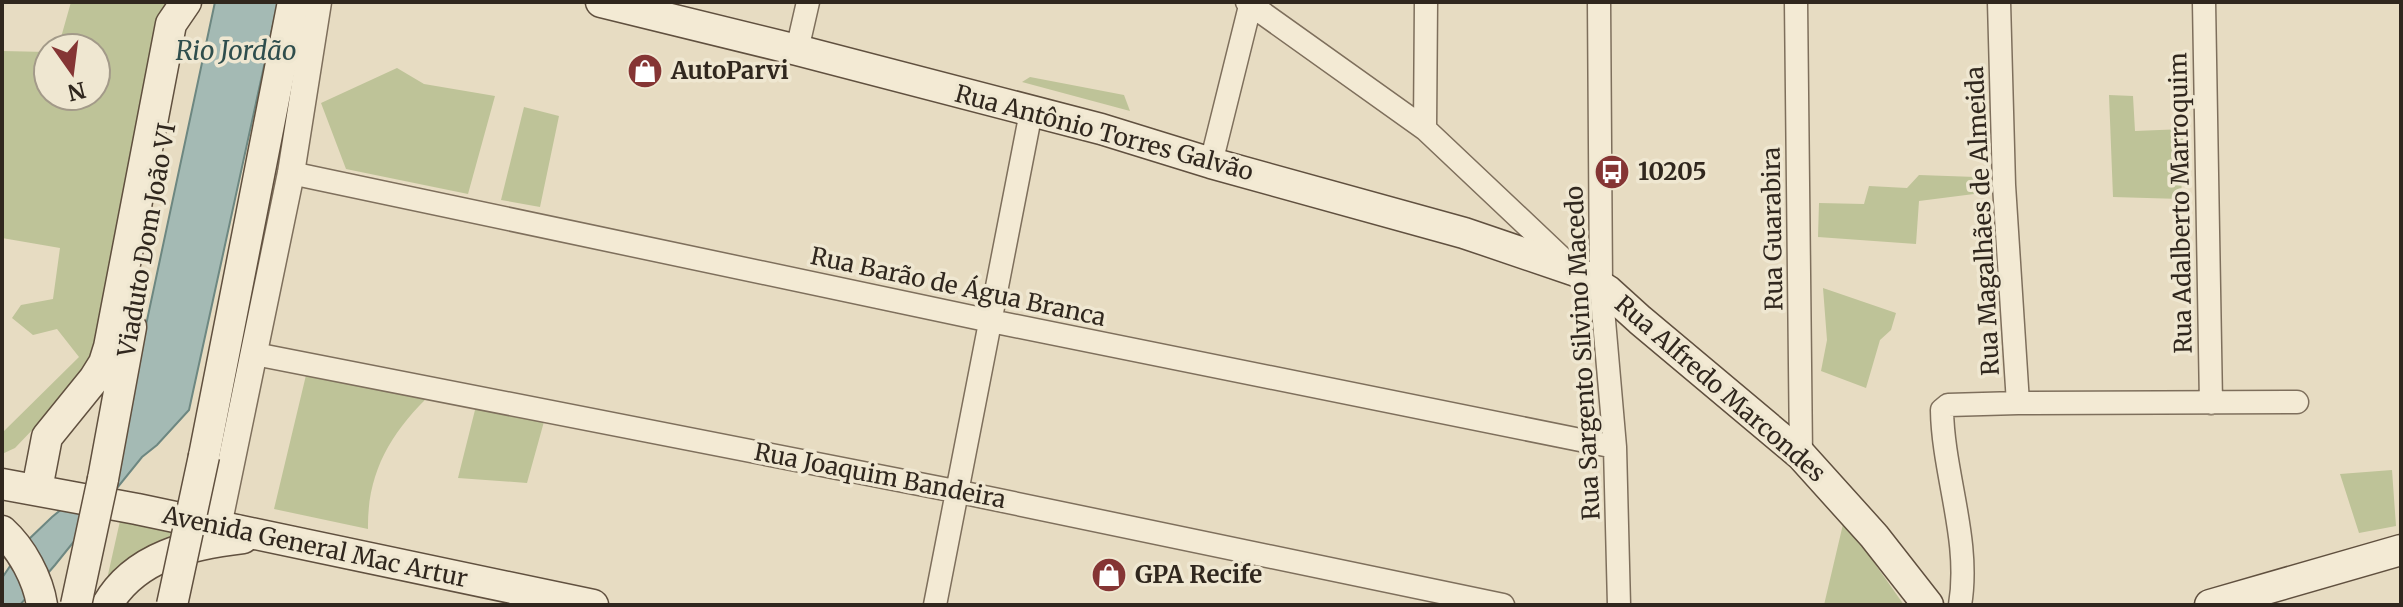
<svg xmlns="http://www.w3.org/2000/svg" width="2403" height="607" viewBox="0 0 2403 607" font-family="Merriweather,serif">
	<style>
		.green { fill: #bec398 }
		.water { fill: #a4bab4; stroke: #6d8781; stroke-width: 2 }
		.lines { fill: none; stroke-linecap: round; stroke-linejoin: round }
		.minor-casing { stroke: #7e6f5c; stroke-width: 25 }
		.tertiary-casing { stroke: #7e6f5c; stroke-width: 29 }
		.secondary-casing { stroke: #60503f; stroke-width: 33 }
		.minor { stroke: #f3ead4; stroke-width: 22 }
		.tertiary { stroke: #f3ead4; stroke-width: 26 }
		.secondary { stroke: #f3ead4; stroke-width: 30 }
		.secondary-bridge-casing { stroke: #60503f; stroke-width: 33; stroke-linecap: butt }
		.secondary-bridge { stroke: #f3ead4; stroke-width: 30 }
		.labels { text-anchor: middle; stroke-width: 7; stroke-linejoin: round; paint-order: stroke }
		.poi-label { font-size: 24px; font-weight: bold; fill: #30271e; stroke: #efe7d1; text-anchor: start }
		.street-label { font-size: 24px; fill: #30271e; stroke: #efe7d1 }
		.water-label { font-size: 26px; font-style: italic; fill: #2f4e4d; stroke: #efe7d1 }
	</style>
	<rect width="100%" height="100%" fill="#e7dcc2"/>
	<path class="green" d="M71,2H171L100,359L15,448L2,454V433L79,357L57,329L33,335L12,318L21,305L53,299L60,248L2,238V51L48,52V96H96V48H58Z
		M397,68L424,84L495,96L468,194L346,169L321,103Z
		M1030,77L1124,95L1130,111L1022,82Z
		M2109,95L2133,96L2135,131L2184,129L2181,199L2113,197Z
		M524,107L559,116L540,207L501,200Z
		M1919,175L1976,177L1974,194L1919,201L1916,244L1818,237L1819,203L1864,204L1869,186L1907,188Z
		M1823,288L1896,313L1891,330L1880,340L1866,388L1821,371L1827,340Z
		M307,371L432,393C391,432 367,472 368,529L274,509Z
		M476,406L545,418L527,483L458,478Z
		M2392,470L2396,526L2359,533L2340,474Z
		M122,512L180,523L178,540L103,597Z
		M1844,520L1904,605H1824Z"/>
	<path class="water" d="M215,2H278L189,410L157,445L142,457L55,565L20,605H2V578L27,541L52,517L96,481L121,442Z"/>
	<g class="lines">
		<defs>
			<path id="minor" d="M1247,2L1425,129L1569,265
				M1599,2L1601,286L1615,447L1619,605
				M1796,2L1801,455
				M2204,2L2211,403
				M797,50L808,2
				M1425,129L1426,2
				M1211,163L1251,2
				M291,173L991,321L1615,447
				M255,354L955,491L1503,605
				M2018,403L2297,402
				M935,605L1031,112
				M1960,605C1971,540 1943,474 1942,410L1948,405L2018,403L2004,185L1999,2"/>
			<path id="tertiary" d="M218,526L291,173L318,2"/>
			<path id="secondary" d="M601,2L797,50L1101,129L1211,163L1464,233L1576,271L1608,291L1640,320L1801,455L1874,536L1928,605
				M204,456L293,2
				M103,479L131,327
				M2,484L137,509L593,605
				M37,489L47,437L94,379L104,363L109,347L171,24L186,2
				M2,531C22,549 38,579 42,605
				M107,605C135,556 191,544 243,538
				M2210,605L2401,550"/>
		</defs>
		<use href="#minor" class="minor-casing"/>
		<use href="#tertiary" class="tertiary-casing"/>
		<use href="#secondary" class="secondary-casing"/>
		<use href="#minor" class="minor"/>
		<use href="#tertiary" class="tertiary"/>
		<use href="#secondary" class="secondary"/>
		<defs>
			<path id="secondary-bridge" d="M76,605L103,479
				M172,605L204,456"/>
		</defs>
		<use href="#secondary-bridge" class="secondary-bridge-casing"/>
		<use href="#secondary-bridge" class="secondary-bridge"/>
	</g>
	<defs>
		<symbol id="shop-disc" viewBox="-11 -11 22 22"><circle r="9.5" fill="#853534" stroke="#efe7d1"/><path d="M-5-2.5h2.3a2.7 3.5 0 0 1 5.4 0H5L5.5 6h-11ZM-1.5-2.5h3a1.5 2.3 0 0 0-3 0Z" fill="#fff"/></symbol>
		<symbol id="bus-disc" viewBox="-11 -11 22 22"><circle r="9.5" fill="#853534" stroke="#efe7d1"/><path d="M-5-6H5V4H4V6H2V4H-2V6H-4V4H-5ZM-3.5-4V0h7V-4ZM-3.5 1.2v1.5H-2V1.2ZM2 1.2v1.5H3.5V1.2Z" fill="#fff"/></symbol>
	</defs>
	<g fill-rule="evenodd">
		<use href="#shop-disc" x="625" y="51" width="40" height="40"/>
		<use href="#bus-disc" x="1592" y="152" width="40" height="40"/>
		<use href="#shop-disc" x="1089" y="555" width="40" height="40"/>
	</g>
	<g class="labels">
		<g class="poi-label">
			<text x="671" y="79">AutoParvi</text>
			<text x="1638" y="180">10205</text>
			<text x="1135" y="583">GPA Recife</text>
		</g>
		<g class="street-label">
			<text transform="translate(1104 133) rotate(15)" y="8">Rua Antônio Torres Galvão</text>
			<text transform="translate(2181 203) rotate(-91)" y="8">Rua Adalberto Marroquim</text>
			<text transform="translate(1983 221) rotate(-93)" y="8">Rua Magalhães de Almeida</text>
			<text transform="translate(1773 229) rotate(-91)" y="8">Rua Guarabira</text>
			<text transform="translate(147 240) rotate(-80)" y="8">Viaduto Dom João VI</text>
			<text transform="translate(958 287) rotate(12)" y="8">Rua Barão de Água Branca</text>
			<text transform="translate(1583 353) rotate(-93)" y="8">Rua Sargento Silvino Macedo</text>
			<text transform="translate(1720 389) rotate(41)" y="8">Rua Alfredo Marcondes</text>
			<text transform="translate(880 476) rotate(11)" y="8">Rua Joaquim Bandeira</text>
			<text transform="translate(315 547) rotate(12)" y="8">Avenida General Mac Artur</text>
		</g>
		<g class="water-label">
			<text x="236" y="60">Rio Jordão</text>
		</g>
	</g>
	<rect width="2403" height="607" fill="none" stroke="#30271e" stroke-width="8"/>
	<g transform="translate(72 72) rotate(166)"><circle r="38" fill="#efe7d1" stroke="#a39a89" stroke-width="2"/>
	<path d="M0-6L14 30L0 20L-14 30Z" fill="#853534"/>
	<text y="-12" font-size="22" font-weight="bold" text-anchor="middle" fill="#30271e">N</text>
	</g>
</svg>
